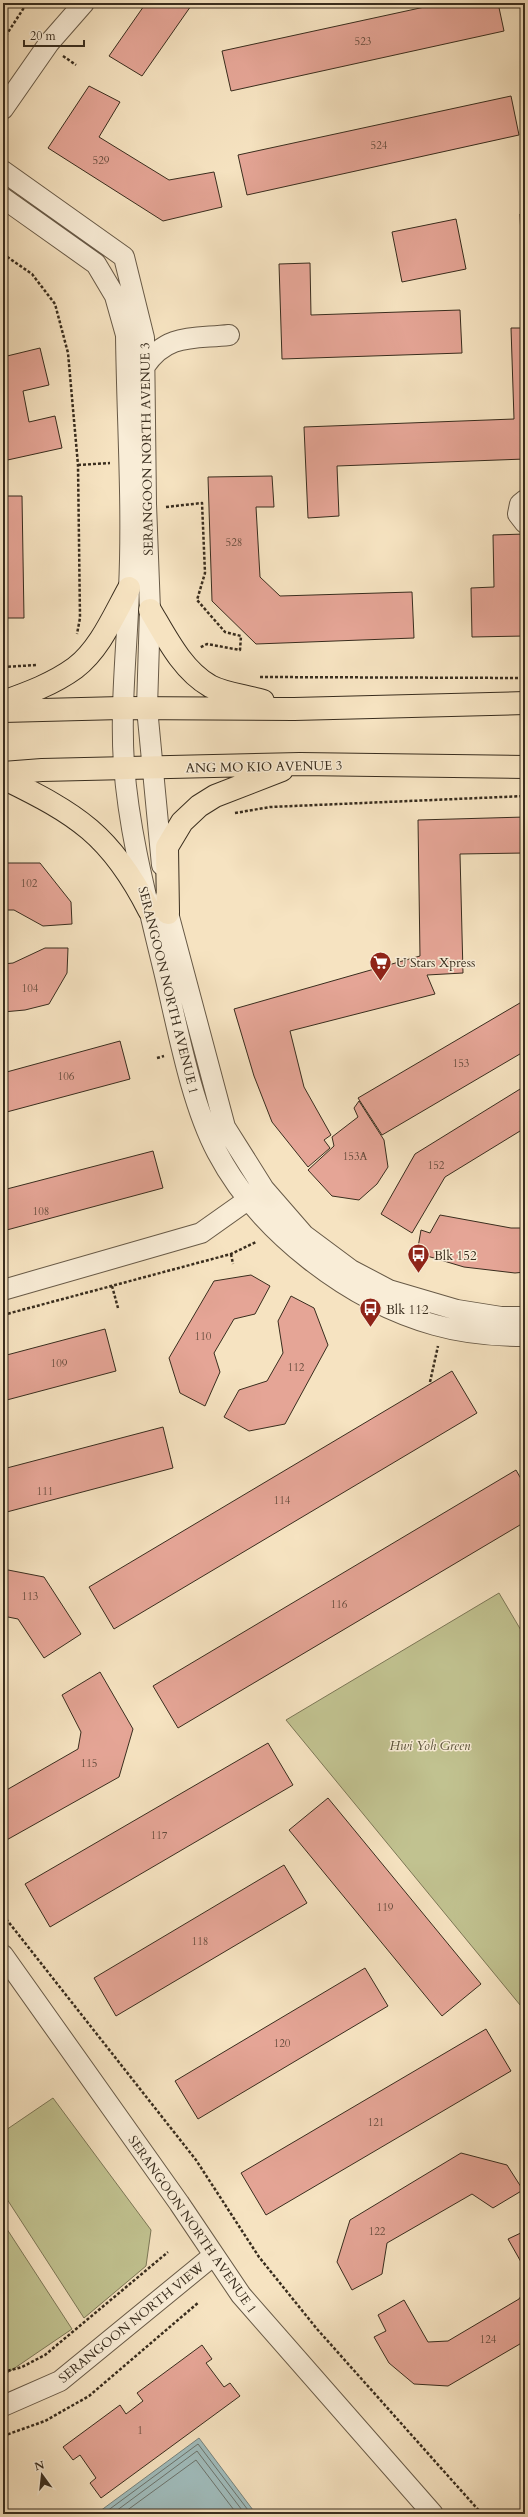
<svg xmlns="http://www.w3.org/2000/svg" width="528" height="2517" viewBox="0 0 528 2517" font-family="Cardo,serif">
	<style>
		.green { fill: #c1c290; stroke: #7d7857 }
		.water { fill: #a0bcbc; stroke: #77837d }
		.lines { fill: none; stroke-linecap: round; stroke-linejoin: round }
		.shore { stroke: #6c746d; stroke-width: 1 }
		.building { fill: #e5a596; stroke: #392d1e }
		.minor-casing { stroke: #685a47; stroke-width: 22 }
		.highway-casing { stroke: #392d1e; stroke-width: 24 }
		.path { stroke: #392d1e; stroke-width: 2.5; stroke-dasharray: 3 2; stroke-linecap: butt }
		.minor { stroke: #f9edd7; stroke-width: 20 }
		.highway { stroke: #f6e3c1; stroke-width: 22 }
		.labels { text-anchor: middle; stroke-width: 3; stroke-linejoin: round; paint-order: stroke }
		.number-label { font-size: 11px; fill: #644b3c }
		.street-label { font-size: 13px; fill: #392d1e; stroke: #f9edd7 }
		.poi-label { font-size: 13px; fill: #392d1e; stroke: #f9edd7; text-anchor: start }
		.park-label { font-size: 13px; font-style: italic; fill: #5b523a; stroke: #f9edd7 }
	</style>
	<rect width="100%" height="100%" fill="#f6e3c1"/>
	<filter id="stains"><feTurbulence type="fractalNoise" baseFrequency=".005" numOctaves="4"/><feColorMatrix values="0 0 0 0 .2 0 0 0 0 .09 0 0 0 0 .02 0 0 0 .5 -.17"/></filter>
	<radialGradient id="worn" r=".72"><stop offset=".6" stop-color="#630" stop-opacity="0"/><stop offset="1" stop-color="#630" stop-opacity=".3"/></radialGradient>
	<path class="green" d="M499,1593L525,1637V2011L286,1720Z
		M53,2098L151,2230L146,2266L84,2318L3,2193V2132Z
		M3,2223L72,2329L3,2376Z"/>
	<path class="water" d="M199,2438L256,2514H96Z"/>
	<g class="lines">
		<path class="shore" d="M103,2514L198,2444L251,2514
			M112,2514L197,2451L245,2514
			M122,2514L196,2460L237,2514"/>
	</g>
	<path class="building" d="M146,3H193L142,76L109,56Z
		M443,3H498L504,31L231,91L222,51Z
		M89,86L120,102L99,137L169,180L214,172L222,207L163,221L48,148Z
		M511,96L519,135L247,195L238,155Z
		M525,213V308H524L520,214Z
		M456,219L466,269L402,282L392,232Z
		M310,263L311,315L460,310L462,353L282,359L279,264Z
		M511,328H525V459L337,466L339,516L308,518L304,427L514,419Z
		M40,348L49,385L23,391L29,422L55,416L62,448L3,461V357Z
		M272,476L274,507H256L260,577L280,596L412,592L414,638L256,644L212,601L208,477Z
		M3,496H22L24,618H3Z
		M525,534V636L472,637L471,588L494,587L493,535Z
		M525,817V853L460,854L463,973L427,975L435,994L290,1031L304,1087L331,1135L324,1140L330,1148L308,1167L272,1122L254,1076L234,1009L420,956L418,820Z
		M3,863H40L71,902L72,924L43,926L14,910H3Z
		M45,948H68L67,973L49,1004L25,1010L3,1012V964L13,963Z
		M525,1000V1051L382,1135L358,1098Z
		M120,1041L130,1079L3,1113V1073Z
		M525,1086V1128L445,1177L412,1233L381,1214L415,1154Z
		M359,1101L384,1140L388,1167L377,1184L359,1200L332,1196L308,1170L334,1146L332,1137L358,1117L354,1108Z
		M153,1151L163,1188L3,1231V1190Z
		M440,1215L511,1228H525V1272L515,1273L464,1267L417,1253L421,1230L430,1233Z
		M251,1275L270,1286L255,1314L234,1319L214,1353L220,1372L205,1406L180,1393L169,1358L214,1281Z
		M291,1296L314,1308L328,1345L285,1424L249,1431L224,1417L239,1390L267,1381L283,1353L278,1321Z
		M105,1329L116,1371L3,1401V1356Z
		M452,1371L477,1413L114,1629L89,1587Z
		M163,1427L173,1468L3,1513V1469Z
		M516,1470L525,1486V1522L178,1728L153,1686Z
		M3,1569L44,1577L81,1634L44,1658L18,1619L3,1616Z
		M100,1672L133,1729L119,1777L3,1842V1792L78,1749L81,1732L62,1695Z
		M268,1743L293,1785L50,1927L25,1884Z
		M328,1798L481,1984L442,2016L289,1830Z
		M284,1865L307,1903L116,2016L94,1978Z
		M365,1968L388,2006L198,2119L175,2081Z
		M486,2029L511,2071L266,2215L241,2173Z
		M461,2153L507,2165L523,2190L493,2208L472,2194L387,2243L382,2274L352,2290L337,2262L350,2220Z
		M525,2231V2269L508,2239Z
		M525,2290V2341L448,2386L414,2384L389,2363L374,2337L386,2331L378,2315L404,2300L428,2342L448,2341L519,2299Z
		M202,2345L212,2359L206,2363L224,2387L230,2383L240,2396L101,2498L90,2483L96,2478L80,2455L73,2460L63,2447L120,2405L126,2414L143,2401L137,2393Z"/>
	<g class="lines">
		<defs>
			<path id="minor" d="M3,109L49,43L84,3
				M3,171L124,257L144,338L146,504L150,610L147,708L162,865
				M3,198L96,264L115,296L126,335C127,419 133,505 129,589C127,648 120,706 124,765C129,833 147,900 163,967C177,1024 190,1101 217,1152C259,1232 349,1301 435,1325C463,1333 496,1336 525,1336
				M145,366C167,333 194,339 229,335
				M525,500L520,504L518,514L525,523
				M166,897L168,913L225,1127L264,1189L304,1235L351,1270L389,1290L457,1310L501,1317H525
				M3,1290L201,1233L259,1192
				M3,1955L179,2203L241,2295L433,2514
				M3,2406L60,2381L214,2255"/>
			<path id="highway" d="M150,610C166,637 182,670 210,686C225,694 247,696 263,701
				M3,702C28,693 53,684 75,668C100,649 114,615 129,588
				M3,711L121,708L294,709L525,703
				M3,773L42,770L300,764L525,767
				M3,778C77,814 111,835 149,910
				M168,913L167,847L182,822L199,806L215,796L282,770"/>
		</defs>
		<use href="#minor" class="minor-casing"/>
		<use href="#highway" class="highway-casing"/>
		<path class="path" d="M3,40L27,3
			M63,56L76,65
			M3,254L32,274L55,304L68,353L78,465L80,618L77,634
			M78,465L110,463
			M166,507L202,503L205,573L197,600L225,632L241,636L240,650L207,644L199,648
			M3,667L37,665
			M260,677L525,678
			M235,813L270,807L525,796
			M157,1058L164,1056
			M231,1254L233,1264
			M112,1286L118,1308
			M3,1315L231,1254L256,1242
			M430,1382L438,1346
			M3,1915L196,2160L259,2257L317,2329L482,2514
			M3,2372L22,2367L45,2355L168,2252
			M3,2436L45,2421L89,2396L199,2302"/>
		<use href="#minor" class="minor"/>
		<use href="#highway" class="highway"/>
	</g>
	<defs>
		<symbol id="supermarket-pin" viewBox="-11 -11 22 30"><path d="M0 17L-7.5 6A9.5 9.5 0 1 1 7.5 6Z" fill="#8f2418" stroke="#f9edd7"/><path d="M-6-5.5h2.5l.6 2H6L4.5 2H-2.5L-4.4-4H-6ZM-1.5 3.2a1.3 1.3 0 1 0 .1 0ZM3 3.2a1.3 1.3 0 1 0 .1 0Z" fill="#fff"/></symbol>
		<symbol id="bus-pin" viewBox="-11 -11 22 30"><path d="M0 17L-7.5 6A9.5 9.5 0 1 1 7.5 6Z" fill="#8f2418" stroke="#f9edd7"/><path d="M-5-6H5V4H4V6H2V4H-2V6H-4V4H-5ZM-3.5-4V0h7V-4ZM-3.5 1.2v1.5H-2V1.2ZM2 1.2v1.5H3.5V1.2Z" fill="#fff"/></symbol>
	</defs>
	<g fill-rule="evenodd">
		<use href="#supermarket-pin" x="368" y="950" width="25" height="34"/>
		<use href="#bus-pin" x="406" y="1242" width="25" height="34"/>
		<use href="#bus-pin" x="358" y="1296" width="25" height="34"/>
	</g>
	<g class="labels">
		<g class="number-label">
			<text x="363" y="45">523</text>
			<text x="379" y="149">524</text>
			<text x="101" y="164">529</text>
			<text x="234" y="546">528</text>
			<text x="29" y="887">102</text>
			<text x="30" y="992">104</text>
			<text x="461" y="1067">153</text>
			<text x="66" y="1080">106</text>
			<text x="355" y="1160">153A</text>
			<text x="436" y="1169">152</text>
			<text x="41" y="1215">108</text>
			<text x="203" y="1340">110</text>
			<text x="59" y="1367">109</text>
			<text x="296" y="1371">112</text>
			<text x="45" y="1495">111</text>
			<text x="282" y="1504">114</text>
			<text x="30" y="1600">113</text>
			<text x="339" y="1608">116</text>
			<text x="89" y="1767">115</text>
			<text x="159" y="1839">117</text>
			<text x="385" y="1911">119</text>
			<text x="200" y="1945">118</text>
			<text x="282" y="2047">120</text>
			<text x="376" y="2126">121</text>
			<text x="377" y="2235">122</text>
			<text x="488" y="2343">124</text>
			<text x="140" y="2434">1</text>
		</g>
		<g class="street-label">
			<text transform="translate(146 449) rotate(-91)" y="5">SERANGOON NORTH AVENUE 3</text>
			<text transform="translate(264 766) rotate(-1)" y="5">ANG MO KIO AVENUE 3</text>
			<text transform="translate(169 990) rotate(76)" y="5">SERANGOON NORTH AVENUE 1</text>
			<text transform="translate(193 2224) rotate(55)" y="5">SERANGOON NORTH AVENUE 1</text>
			<text transform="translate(131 2322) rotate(-39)" y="5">SERANGOON NORTH VIEW</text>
		</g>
		<g class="poi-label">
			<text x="396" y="967">U Stars Xpress</text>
			<text x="434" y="1260">Blk 152</text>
			<text x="386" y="1314">Blk 112</text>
		</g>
		<g class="park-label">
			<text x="430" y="1750">Hwi Yoh Green</text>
		</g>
	</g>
	<rect width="528" height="2517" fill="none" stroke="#f6e3c1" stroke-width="16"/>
	<rect x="4" y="4" width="520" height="2509" fill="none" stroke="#392d1e" stroke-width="2"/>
	<rect x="8" y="8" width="512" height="2501" fill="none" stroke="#392d1e"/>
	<g transform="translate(42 2475) rotate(345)" stroke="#f9edd7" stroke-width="3" paint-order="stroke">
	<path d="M0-3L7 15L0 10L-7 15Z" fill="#392d1e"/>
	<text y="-6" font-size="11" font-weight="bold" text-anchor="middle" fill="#392d1e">N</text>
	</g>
	<path d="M24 40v6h60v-6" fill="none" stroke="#392d1e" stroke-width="2"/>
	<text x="30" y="40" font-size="12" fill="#392d1e" stroke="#f9edd7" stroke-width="3" paint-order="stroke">20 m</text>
	<rect width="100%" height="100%" filter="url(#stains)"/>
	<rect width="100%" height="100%" fill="url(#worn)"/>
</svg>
